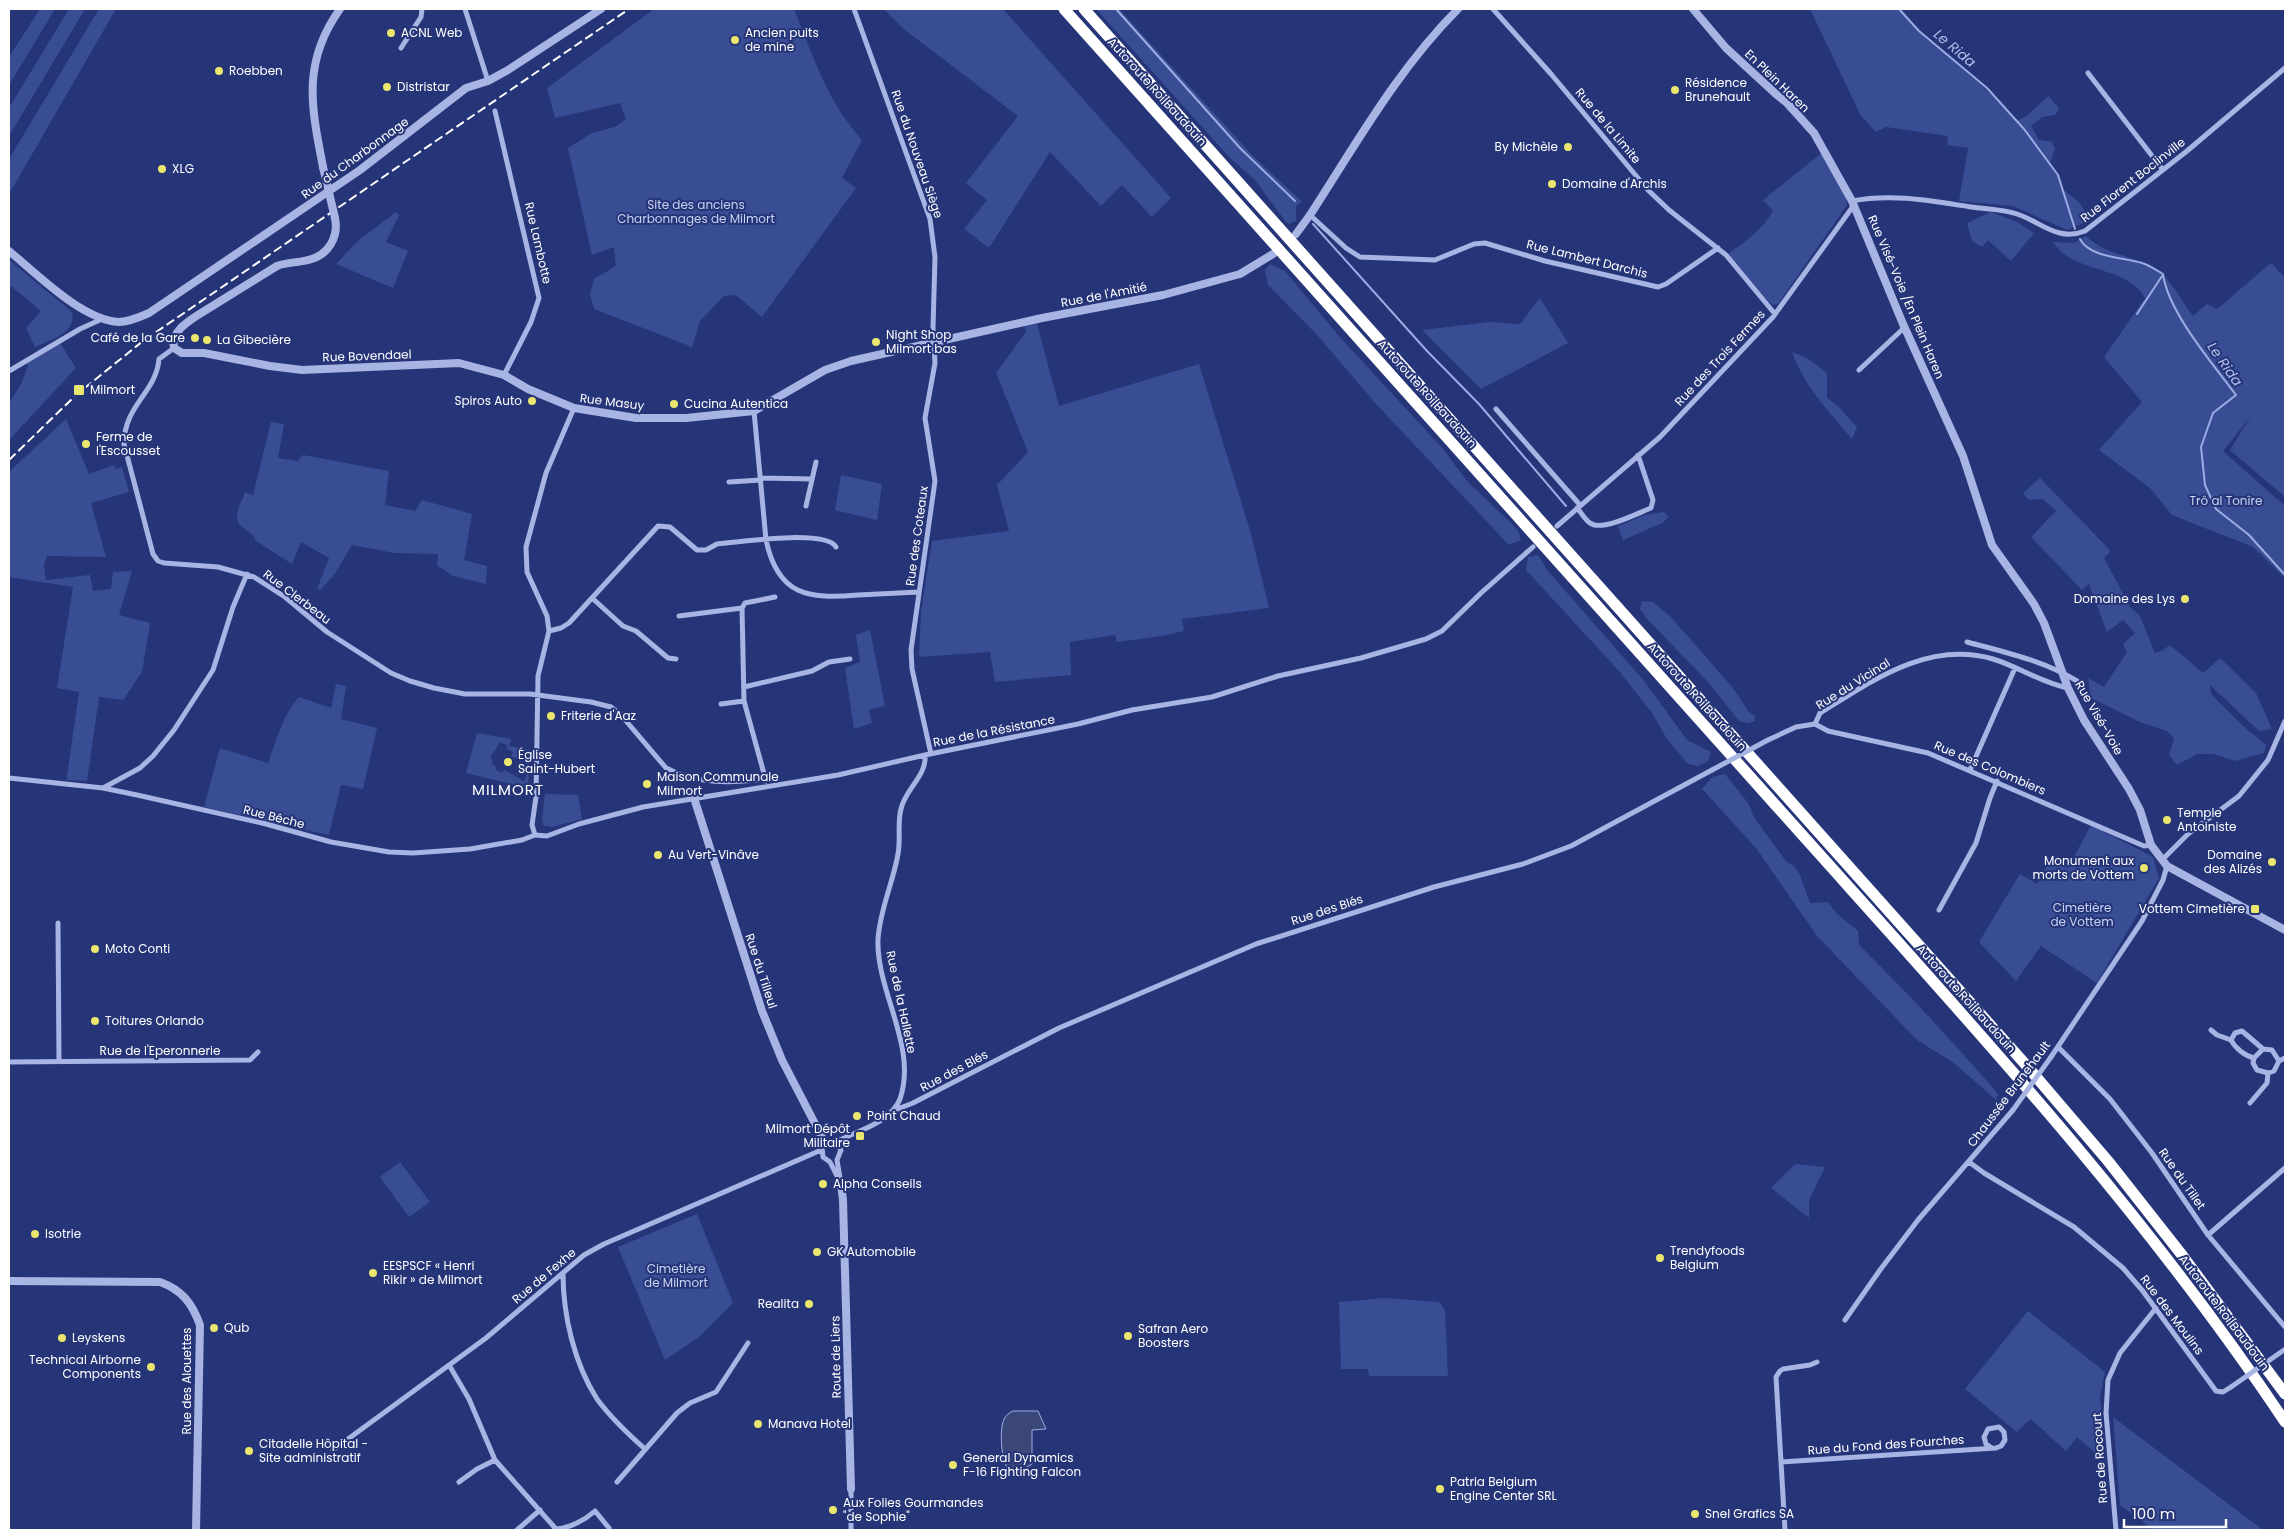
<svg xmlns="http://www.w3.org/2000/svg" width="2294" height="1539" viewBox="0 0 2294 1539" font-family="Poppins,sans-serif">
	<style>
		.green { fill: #394d95; fill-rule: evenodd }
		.water { fill: #3c4779; stroke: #9cace3 }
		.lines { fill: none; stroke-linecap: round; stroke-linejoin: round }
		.stream { stroke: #9cace3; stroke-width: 2 }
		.minor { stroke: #a8b4e3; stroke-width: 5 }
		.tertiary { stroke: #a8b4e3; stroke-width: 8 }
		.motorway { stroke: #fff; stroke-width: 11 }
		.rail { stroke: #fff; stroke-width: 2; stroke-dasharray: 9 4; stroke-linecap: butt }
		.minor-bridge { stroke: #a8b4e3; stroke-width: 5 }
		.tertiary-bridge { stroke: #a8b4e3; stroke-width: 8 }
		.poi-dot { fill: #ebe66d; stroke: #263578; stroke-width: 2 }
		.labels { text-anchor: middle; stroke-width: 4; stroke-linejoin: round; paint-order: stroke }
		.poi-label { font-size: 12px; fill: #fff; stroke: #263578; text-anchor: start }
		.street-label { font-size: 12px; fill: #fff; stroke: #263578 }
		.park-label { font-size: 12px; fill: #cad2f3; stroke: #263578 }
		.water-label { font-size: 14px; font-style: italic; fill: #b3beeb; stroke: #263578 }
		.quarter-label { font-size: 15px; letter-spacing: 1px; fill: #fff; stroke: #263578 }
	</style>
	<rect width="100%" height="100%" fill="#263578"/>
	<path class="green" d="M40,9H55L9,85V57Z
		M69,9H85L9,136V108Z
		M99,9H116L9,194V159Z
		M654,9H794C813,56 827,101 862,140L842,178L856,188L762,317L736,295L724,296L700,321L692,347L594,309L590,294L594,279L616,266L614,247L592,255L568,148L592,133L615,127L626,119L620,103L555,118L547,88Z
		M884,9H1003L1171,198L1152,217L1122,185L1101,206L1050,152L989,248L964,229L987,200L966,183L1018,116L905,30Z
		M1096,9H1119L1253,156L1302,202L1296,206V221L1289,224L1286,222L1255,180L1230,158Z
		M1810,9H1899C1935,49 1981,80 2017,121L2027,116L2048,96L2059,108L2055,115L2042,117L2031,126L2039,140L2052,142L2055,149L2050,163L2058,175L2062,189L2079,202L2090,220L2067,230L2013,206L1959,201L1968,148L1947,145L1948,136L1886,127L1876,132L1861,116Z
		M1823,152L1846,198L1847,205L1778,304L1774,305L1769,302L1728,254C1746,241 1762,230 1773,211L1763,200Z
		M396,212L399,215L386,242L408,251L393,288L336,264L359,240Z
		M1991,212L2017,222L2034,233L2011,261L1988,240L1982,247L1972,241L1967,223Z
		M2086,236C2107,257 2142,256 2162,274C2174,285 2183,303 2193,316L2207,304L2217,309L2271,263L2285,278V497L2230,450L2251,416L2223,451L2285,506V578L2253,547L2172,515L2151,489L2099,450L2142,402L2104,357L2145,298C2126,264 2074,275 2053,242L2074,243Z
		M9,260L72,312C77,333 49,341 35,347L26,328L41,311L11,286L9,288Z
		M1270,264L1285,271L1338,335L1444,450L1467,481L1518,530L1521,540L1509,545L1376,404L1319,337L1268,285L1265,270Z
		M1540,298L1568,343L1481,389L1422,330L1490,322L1520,324Z
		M1037,324L1059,406L1199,364L1251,534L1269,608L1182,619L1184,631L1162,636L1117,642L1115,635L1070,642L1071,675L995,682L990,652L919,657L921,612L932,541L1009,531L997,485L1028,452L996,373L1026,332L1024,326Z
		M60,343L76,368L9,440V403L21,384L28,366L26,363Z
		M1792,352L1807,358L1827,373V398L1838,406L1857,427L1852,439C1827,409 1806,389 1792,352Z
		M66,419L89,474L114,465L116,469L122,467L129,492L91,503L106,557L47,556L44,565L46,580L90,575L93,591L111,589L113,572L132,571L119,615L150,623L142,672L123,700L99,697L87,781L67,780V776L79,692L57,688L73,587L9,577V472Z
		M271,422L284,424L278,458L297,461L303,455L389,471L385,505L415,511L422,500L472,514L464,560L487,566L486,584L453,576L437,565L438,554L394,553L352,545L334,575L321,589H317L329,558L301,542L292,564L256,541C253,530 236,529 237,516C237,508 243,499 245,492L253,495Z
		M841,475L882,484L877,520L835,510Z
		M2040,478L2107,547L2110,552L2104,558L2130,607L2140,616L2155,653L2163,650L2170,645L2203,673L2220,658L2256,693L2272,729L2259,731L2210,685L2211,694L2244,727L2266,745L2264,753L2235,761L2213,754H2197L2177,765L2169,755L2174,738L2167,731L2140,722L2091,698L2088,678L2104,687L2127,652L2123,644L2135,633L2123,620L2107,632L2089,584L2082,590L2031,537L2056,511L2043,499L2029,500L2023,493Z
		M1664,512L1669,517L1662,523L1623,540L1618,526L1645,515Z
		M1538,555L1548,571L1645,682L1687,740L1711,752L1708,761L1698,766L1688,764L1667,739L1652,713L1619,671L1526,570L1528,557Z
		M1642,601L1653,602L1670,616L1733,688L1749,712L1755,716V721L1747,723L1739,721L1708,682L1648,620L1640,609Z
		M870,630L885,706L869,710L872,723L854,729L845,668L860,662L856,635Z
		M336,684L346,686L341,719L377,728L363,789L341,785L329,835L204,807L220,748L268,763C277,740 282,716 299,697L331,708Z
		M477,733L511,739L509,746L530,750L528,788L466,773ZM500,742L508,746L506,749L513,752L511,756L527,763L525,768L528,770L524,781L504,770L502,773L495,769L496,766L492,764L493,760L490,758Z
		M1725,774L1748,803L1755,819L1786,861L1794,866L1800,875L1810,903L1828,902L1836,913L1858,931L1859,945C1908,993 1954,1043 1998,1094L1996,1100L1954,1063L1917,1040L1817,936L1756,848L1702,789L1712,777Z
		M545,794L578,795L582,819L552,827L544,826L542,820Z
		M2091,825L2153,857L2159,878L2097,983L2041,946L2016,981L1979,942L2020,874L2037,884L2051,859L2068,868Z
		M400,1162L430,1202L409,1217L380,1177Z
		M1795,1164L1825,1167L1809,1200V1218L1771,1188Z
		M697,1214L733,1303L699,1337L665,1360L618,1247Z
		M1384,1298L1439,1302L1445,1310L1448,1376H1369L1368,1369H1341L1339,1302Z
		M2028,1311L2105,1372L2100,1397L2105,1461L2077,1437L2066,1451L2031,1419L2017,1432L1965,1389Z
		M2113,1417L2263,1530H2154L2120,1505Z"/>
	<path class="water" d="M1013,1411H1038L1046,1429L1032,1430V1464L1019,1472L1009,1470C1001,1462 999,1430 1004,1419C1006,1415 1009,1413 1013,1411Z"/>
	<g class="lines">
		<path class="stream" d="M1116,9L1240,148L1295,201
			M1899,9L1919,31L1987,88L2024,129L2058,175L2075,229
			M1313,224L1427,351L1479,404L1566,506
			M2080,239C2090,258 2123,257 2142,263C2149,265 2156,270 2163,274C2168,312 2213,364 2236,395L2213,413L2201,447L2205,485L2216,509L2249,535L2285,575
			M2137,314L2162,276"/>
		<path class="minor" d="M465,9L488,81
			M854,9L930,219L935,257L933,328L935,363L925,418L935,481L911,650L912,669L931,754
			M1493,9L1551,74L1648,190L1669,210L1726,255L1775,314
			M401,48L421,17L422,9
			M2088,73L2163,170
			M495,111L539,298L531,322L504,375
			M1852,201C1892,193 1932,201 1971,207C1986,209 2003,209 2017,214C2041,222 2058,242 2085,231L2187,151L2285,68
			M1310,215L1346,248L1360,257L1435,260L1474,244L1485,243L1545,261L1658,287L1666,284L1718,248
			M174,348L159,359C156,393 124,405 124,444L153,554L158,561L164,563L218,567L254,577L285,597L327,632L391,673L410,681L434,688L465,694H530L591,702L611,707L621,715L666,768C697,785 732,783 766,779
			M1859,370L1905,327
			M9,371L80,329L102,319
			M1496,409L1580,505
			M754,411L766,540C778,596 808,599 858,595C878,594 899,593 919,592
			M761,478L812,479
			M729,482L761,480
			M806,506L816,462
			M1577,508C1581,512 1585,520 1590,523C1602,532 1638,513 1651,508L1653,500L1638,455
			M1557,526L1660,437L1773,317L1854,205
			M592,598L623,626L636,631L668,658L676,659
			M742,608L744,701L766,781
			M679,616L742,608L745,603L775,597
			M549,631L561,628L569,623L658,526L670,527L697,550H706L717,544C738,542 826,529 836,547
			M1967,642C2005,652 2044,661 2077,681
			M744,687L812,671L829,662L850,659
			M721,704L744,701
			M1815,724L1828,731L1928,753L2144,846L2151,845
			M1768,740L1796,727L1815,724L1820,713C1872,681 1928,640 1993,659C2019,667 2042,683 2068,688
			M1970,770L2015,668
			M9,778L103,788L137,795L266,824L331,842L389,852L413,853L470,849L522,840L535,835L547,836L579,824L643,807L838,775L925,755L1078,724L1132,710L1212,697L1278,676L1361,658L1426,639L1442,631L1481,593L1533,547
			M103,788L140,768L153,756L174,730L213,670L233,607L247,574
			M535,835L532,825L536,797L538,676L549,631L547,616L527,572L526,547L546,473L574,408
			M2163,859L2188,834L2239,796L2268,760L2285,721
			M1939,910L1976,843L1990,798L1997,781
			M58,923L59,1061
			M2211,1030L2217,1035L2231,1040
			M2058,1047L2110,1099L2152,1153L2208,1235L2285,1327
			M2051,1057L2142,921L2163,880L2167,866
			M2254,1058C2245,1056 2235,1048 2231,1040L2235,1033L2242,1031L2263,1049
			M2279,1061L2272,1050L2263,1049L2254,1058L2253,1063L2257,1070L2268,1073L2274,1071L2279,1061L2285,1058
			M9,1062L250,1060L258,1052
			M2250,1103L2267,1083L2268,1073
			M895,1110L913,1103L1059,1028L1256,944L1434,887L1523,864L1571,846L1712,770
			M829,1142H836L841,1150L837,1160L841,1184L830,1162L823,1157L822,1147Z
			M836,1142C856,1131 891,1123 900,1099C918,1046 876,992 878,939C880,909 893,883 898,854C901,839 897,823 901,809C905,789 927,776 925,755
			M1969,1162L1984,1173L2074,1227L2123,1268L2142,1290L2216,1391L2223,1392L2231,1387
			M2208,1235L2285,1168
			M563,1273C563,1315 574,1363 597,1399C611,1418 628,1434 645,1449
			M1845,1320L1880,1270L1918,1220L2013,1110
			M449,1365L469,1399L495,1460L556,1529C570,1528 585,1520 595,1511L609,1528
			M333,1450L486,1338L584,1255L604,1244L819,1151L821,1152
			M1781,1462L1996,1448L2001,1446L2005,1440L2004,1432L1999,1427L1988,1429L1984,1437L1986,1444L1992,1448
			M459,1482L477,1469L495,1460
			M617,1482L677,1413L690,1403L716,1392L748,1343
			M851,1489V1530
			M517,1530L540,1510
			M1785,1530L1776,1377L1780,1371L1783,1369L1810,1365L1817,1362
			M2116,1530L2106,1413L2108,1380L2120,1353L2156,1308"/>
		<path class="tertiary" d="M1693,9L1726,48L1777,95L1787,103L1814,133L1852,201L1903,324L1963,456L1992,545L2034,604L2044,623L2068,688L2084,720L2129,789L2140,810L2151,845L2167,866L2285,930
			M323,167C311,106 302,62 340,9
			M335,218C339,237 328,256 308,260C297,263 287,262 277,266L198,315C186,323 171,332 174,348L182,353H204L270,366L302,370L459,363L504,375L528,389L574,408L636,418H686L754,411L825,370L851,361L1042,318L1163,295L1240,274L1273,254
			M1296,234L1310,215C1356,144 1398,69 1458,9
			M9,251C37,274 82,320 119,322C128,322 140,317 149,313L360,170L466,88L488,81L508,70L601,9
			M694,798L762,1011L782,1060L825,1143
			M841,1184L843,1200L851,1489
			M9,1281L160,1282C182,1290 192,1303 200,1325L196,1530"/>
		<path class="motorway" d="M1064,9C1300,273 1535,536 1771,800C1949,1000 2136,1198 2285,1422
			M1084,9L2026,1065L2108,1161L2182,1255L2285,1394"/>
		<path class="rail" d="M9,460L76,395L143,341L629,9"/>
		<path class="minor-bridge" d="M1712,770L1768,740
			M2013,1110L2051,1057
			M2231,1387L2284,1350"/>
		<path class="tertiary-bridge" d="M323,167L335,218"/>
	</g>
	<g class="poi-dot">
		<circle cx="391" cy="33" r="5"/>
		<circle cx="735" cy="40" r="5"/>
		<circle cx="219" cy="71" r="5"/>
		<circle cx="387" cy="87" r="5"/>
		<circle cx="1675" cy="90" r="5"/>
		<circle cx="1568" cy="147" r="5"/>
		<circle cx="162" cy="169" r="5"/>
		<circle cx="1552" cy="184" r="5"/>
		<circle cx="195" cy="338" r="5"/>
		<circle cx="207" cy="340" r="5"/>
		<circle cx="876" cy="342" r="5"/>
		<rect x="73" y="384" width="12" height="12" rx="2.5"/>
		<circle cx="532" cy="401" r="5"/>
		<circle cx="674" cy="404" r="5"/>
		<circle cx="86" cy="444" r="5"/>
		<circle cx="2185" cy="599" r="5"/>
		<circle cx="551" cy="716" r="5"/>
		<circle cx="508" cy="762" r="5"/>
		<circle cx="647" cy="784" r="5"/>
		<circle cx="2167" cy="820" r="5"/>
		<circle cx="658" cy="855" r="5"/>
		<circle cx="2272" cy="862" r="5"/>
		<circle cx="2144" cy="868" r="5"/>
		<rect x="2250" y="904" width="10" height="10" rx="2.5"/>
		<circle cx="95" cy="949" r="5"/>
		<circle cx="95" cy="1021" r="5"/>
		<circle cx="857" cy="1116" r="5"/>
		<rect x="855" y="1131" width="10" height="10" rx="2.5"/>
		<circle cx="823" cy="1184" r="5"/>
		<circle cx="35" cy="1234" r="5"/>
		<circle cx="817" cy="1252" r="5"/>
		<circle cx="1660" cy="1258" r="5"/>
		<circle cx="373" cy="1273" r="5"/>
		<circle cx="809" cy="1304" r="5"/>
		<circle cx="214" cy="1328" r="5"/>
		<circle cx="1128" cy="1336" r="5"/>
		<circle cx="62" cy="1338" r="5"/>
		<circle cx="151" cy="1367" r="5"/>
		<circle cx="758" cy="1424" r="5"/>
		<circle cx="249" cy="1451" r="5"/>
		<circle cx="953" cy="1465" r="5"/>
		<circle cx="1440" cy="1489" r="5"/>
		<circle cx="833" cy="1510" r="5"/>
		<circle cx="1695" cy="1514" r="5"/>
	</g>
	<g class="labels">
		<g class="poi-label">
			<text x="401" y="37">ACNL Web</text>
			<text x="745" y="37">Ancien puits<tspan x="745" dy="14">de mine</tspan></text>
			<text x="229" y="75">Roebben</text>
			<text x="1685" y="87">Résidence<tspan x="1685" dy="14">Brunehault</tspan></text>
			<text x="397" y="91">Distristar</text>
			<text x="1558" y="151" text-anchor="end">By Michèle</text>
			<text x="172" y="173">XLG</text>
			<text x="1562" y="188">Domaine d'Archis</text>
			<text x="886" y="339">Night Shop<tspan x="886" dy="14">Milmort bas</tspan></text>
			<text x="185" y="342" text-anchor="end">Café de la Gare</text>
			<text x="217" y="344">La Gibecière</text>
			<text x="90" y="394">Milmort</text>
			<text x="522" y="405" text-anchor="end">Spiros Auto</text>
			<text x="684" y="408">Cucina Autentica</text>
			<text x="96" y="441">Ferme de<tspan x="96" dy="14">l'Escousset</tspan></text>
			<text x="2175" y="603" text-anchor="end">Domaine des Lys</text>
			<text x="561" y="720">Friterie d'Aaz</text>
			<text x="518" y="759">Église<tspan x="518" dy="14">Saint-Hubert</tspan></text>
			<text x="657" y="781">Maison Communale<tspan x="657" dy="14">Milmort</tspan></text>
			<text x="2177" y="817">Temple<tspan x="2177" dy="14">Antoiniste</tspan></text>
			<text x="668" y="859">Au Vert-Vinâve</text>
			<text x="2262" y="859" text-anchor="end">Domaine<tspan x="2262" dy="14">des Alizés</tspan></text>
			<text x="2134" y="865" text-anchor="end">Monument aux<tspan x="2134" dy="14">morts de Vottem</tspan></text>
			<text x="2245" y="913" text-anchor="end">Vottem Cimetière</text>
			<text x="105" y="953">Moto Conti</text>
			<text x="105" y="1025">Toitures Orlando</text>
			<text x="867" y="1120">Point Chaud</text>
			<text x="850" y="1133" text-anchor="end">Milmort Dépôt<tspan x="850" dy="14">Militaire</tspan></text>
			<text x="833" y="1188">Alpha Conseils</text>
			<text x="45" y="1238">Isotrie</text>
			<text x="1670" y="1255">Trendyfoods<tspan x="1670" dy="14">Belgium</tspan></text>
			<text x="827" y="1256">GK Automobile</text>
			<text x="383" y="1270">EESPSCF « Henri<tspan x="383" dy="14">Rikir » de Milmort</tspan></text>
			<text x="799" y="1308" text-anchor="end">Realita</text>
			<text x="224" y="1332">Qub</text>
			<text x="1138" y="1333">Safran Aero<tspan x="1138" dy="14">Boosters</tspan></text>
			<text x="72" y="1342">Leyskens</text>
			<text x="141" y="1364" text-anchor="end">Technical Airborne<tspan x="141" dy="14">Components</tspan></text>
			<text x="768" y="1428">Manava Hotel</text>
			<text x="259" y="1448">Citadelle Hôpital -<tspan x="259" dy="14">Site administratif</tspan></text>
			<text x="963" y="1462">General Dynamics<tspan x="963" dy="14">F-16 Fighting Falcon</tspan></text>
			<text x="1450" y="1486">Patria Belgium<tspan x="1450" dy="14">Engine Center SRL</tspan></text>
			<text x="843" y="1507">Aux Folies Gourmandes<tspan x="843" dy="14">"de Sophie"</tspan></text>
			<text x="1705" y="1518">Snel Grafics SA</text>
		</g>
		<g class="street-label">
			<text transform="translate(1777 81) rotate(44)" y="4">En Plein Haren</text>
			<text transform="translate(1157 92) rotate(48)" y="4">Autoroute Roi Baudouin</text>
			<text transform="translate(1608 126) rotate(50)" y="4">Rue de la Limite</text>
			<text transform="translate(917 154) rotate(71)" y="4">Rue du Nouveau Siège</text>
			<text transform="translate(355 158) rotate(-36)" y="4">Rue du Charbonnage</text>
			<text transform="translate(2133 180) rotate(-38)" y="4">Rue Florent Boclinville</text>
			<text transform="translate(538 243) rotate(77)" y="4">Rue Lambotte</text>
			<text transform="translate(1587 259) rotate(14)" y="4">Rue Lambert Darchis</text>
			<text transform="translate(1104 295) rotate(-11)" y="4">Rue de l'Amitié</text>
			<text transform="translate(1906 297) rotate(67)" y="4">Rue Visé-Voie /En Plein Haren</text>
			<text transform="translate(367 356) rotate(-2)" y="4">Rue Bovendael</text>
			<text transform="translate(1720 358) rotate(-47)" y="4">Rue des Trois Fermes</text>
			<text transform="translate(1427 394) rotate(48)" y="4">Autoroute Roi Baudouin</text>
			<text transform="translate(612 402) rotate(7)" y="4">Rue Masuy</text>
			<text transform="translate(917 536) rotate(-82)" y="4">Rue des Coteaux</text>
			<text transform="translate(297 597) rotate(37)" y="4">Rue Clerbeau</text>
			<text transform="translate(1853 684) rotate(-32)" y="4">Rue du Vicinal</text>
			<text transform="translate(1697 697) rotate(48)" y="4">Autoroute Roi Baudouin</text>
			<text transform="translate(2099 718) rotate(60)" y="4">Rue Visé-Voie</text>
			<text transform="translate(994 731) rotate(-11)" y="4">Rue de la Résistance</text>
			<text transform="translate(1990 768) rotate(23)" y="4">Rue des Colombiers</text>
			<text transform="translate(274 817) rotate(14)" y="4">Rue Bêche</text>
			<text transform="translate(1327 910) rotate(-18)" y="4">Rue des Blés</text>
			<text transform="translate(761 971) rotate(72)" y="4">Rue du Tilleul</text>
			<text transform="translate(1966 999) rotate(48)" y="4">Autoroute Roi Baudouin</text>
			<text transform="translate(901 1002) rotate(78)" y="4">Rue de la Hallette</text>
			<text x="160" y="1055">Rue de l'Eperonnerie</text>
			<text transform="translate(954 1071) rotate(-28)" y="4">Rue des Blés</text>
			<text transform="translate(2009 1094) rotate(-53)" y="4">Chaussée Brunehault</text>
			<text transform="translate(2182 1179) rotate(55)" y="4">Rue du Tillet</text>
			<text transform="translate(544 1276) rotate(-40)" y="4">Rue de Fexhe</text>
			<text transform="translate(2224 1313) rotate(53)" y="4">Autoroute Roi Baudouin</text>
			<text transform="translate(2172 1315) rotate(53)" y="4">Rue des Moulins</text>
			<text transform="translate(836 1357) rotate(-91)" y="4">Route de Liers</text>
			<text transform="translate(187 1381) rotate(-90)" y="4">Rue des Alouettes</text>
			<text transform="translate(1886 1445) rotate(-4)" y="4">Rue du Fond des Fourches</text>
			<text transform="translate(2100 1458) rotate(-94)" y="4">Rue de Rocourt</text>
		</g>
		<g class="park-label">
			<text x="696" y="209">Site des anciens<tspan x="696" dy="14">Charbonnages de Milmort</tspan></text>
			<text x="2226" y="505">Trô al Tonîre</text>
			<text x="2082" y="912">Cimetière<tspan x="2082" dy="14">de Vottem</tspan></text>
			<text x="676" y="1273">Cimetière<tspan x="676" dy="14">de Milmort</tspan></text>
		</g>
		<g class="water-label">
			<text transform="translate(1955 48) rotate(40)" y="5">Le Rida</text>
			<text transform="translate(2225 364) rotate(55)" y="5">Le Rida</text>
		</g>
		<g class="quarter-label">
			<text x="508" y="795">MILMORT</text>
		</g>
	</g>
	<rect width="2294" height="1539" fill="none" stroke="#ffffff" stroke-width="20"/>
	<path d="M2124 1519v8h102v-8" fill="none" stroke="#ffffff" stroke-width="2.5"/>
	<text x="2132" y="1519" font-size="15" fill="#ffffff" stroke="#263578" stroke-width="4" paint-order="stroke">100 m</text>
</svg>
